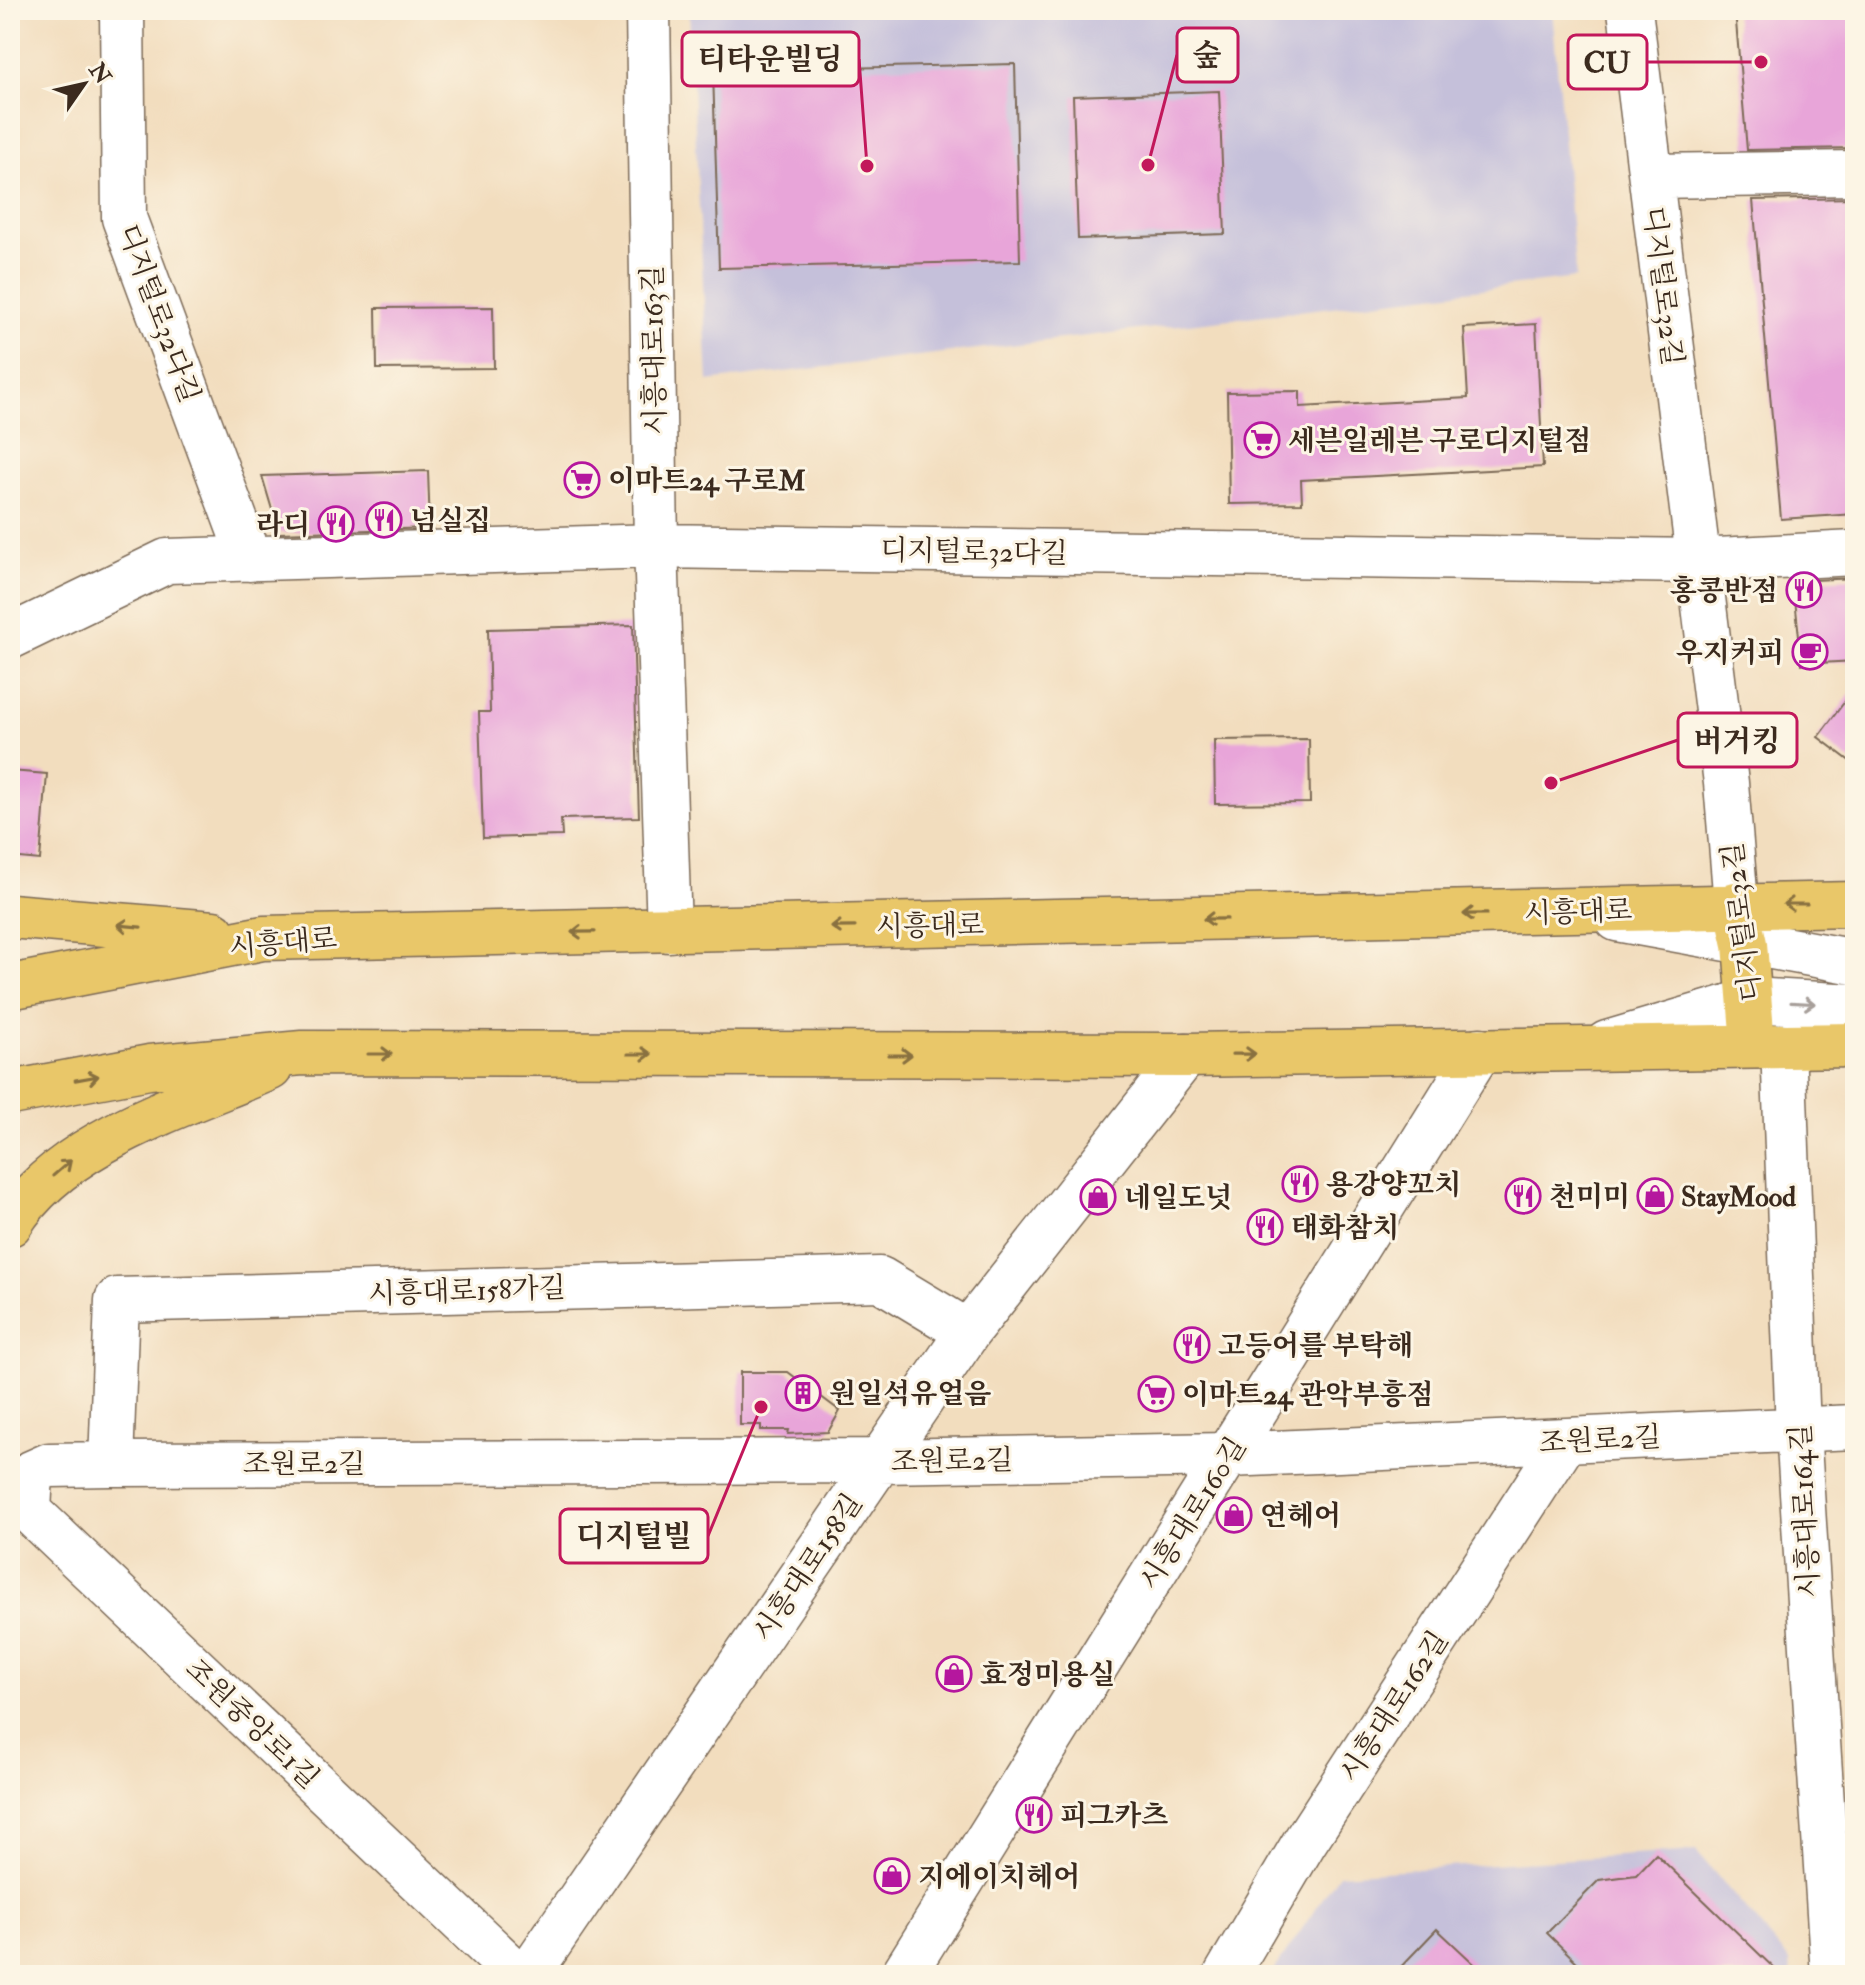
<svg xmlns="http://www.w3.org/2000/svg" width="1865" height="1985" viewBox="0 0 1865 1985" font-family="'IM FELL Double Pica','Noto Serif KR',serif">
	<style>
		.industrial { fill: #c5c0da }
		.building { fill: #e8a5d9 }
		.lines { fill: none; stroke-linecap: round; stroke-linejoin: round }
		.minor-casing { stroke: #7b6956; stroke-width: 47 }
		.major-casing { stroke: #7b6956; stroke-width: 47 }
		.minor { stroke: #fff; stroke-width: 44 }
		.major { stroke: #e9c769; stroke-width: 44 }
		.oneway { stroke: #897140 }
		.oneway2 { stroke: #a79f9a }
		.labels { text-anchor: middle; stroke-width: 6; stroke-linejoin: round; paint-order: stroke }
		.street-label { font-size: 28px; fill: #3b2a1e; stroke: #fcf5e5 }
		.poi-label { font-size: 28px; font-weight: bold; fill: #3b2a1e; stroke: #fcf5e5; text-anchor: start }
		.leader { fill: none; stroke: #c2185b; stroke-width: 3 }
		.callout-dot { fill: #c2185b; stroke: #fcf5e5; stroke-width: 3 }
		.callout { fill: #fcf5e5; stroke: #c2185b; stroke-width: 3 }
		.callout-label { font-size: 30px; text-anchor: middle; font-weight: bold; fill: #3b2a1e }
	</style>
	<rect width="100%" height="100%" fill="#fcf5e5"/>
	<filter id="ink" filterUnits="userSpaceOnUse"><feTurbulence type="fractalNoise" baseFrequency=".0125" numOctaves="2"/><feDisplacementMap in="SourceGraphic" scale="16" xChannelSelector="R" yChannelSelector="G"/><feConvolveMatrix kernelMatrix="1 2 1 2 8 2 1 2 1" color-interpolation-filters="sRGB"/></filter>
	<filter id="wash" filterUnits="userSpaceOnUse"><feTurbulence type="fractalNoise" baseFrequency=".006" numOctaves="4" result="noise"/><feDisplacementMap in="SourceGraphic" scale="32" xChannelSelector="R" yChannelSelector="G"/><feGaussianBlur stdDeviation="1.8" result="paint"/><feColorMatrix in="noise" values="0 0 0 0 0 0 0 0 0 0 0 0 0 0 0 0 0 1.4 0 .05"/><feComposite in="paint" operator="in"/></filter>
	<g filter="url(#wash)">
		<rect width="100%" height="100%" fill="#f2ddbe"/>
		<path class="industrial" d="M689,10H1552L1576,278L708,381Z
			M1696,1851L1790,1961L1791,1975H1271L1339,1874Z"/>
		<g id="blocks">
			<path class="building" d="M1735,10H1855V148L1747,150Z
				M1015,64L1020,261L719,268L713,71Z
				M1219,91L1225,234L1078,239L1073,96Z
				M1855,198V514L1781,519L1753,200Z
				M493,307L494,368L377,369L376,308Z
				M1536,324L1543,467L1301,480L1302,503L1229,504L1227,392L1300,391V407L1468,398L1464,328Z
				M428,471L430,528L279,533L262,476Z
				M1855,578V661L1802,664L1793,581Z
				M633,625L639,817L561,819L562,836L483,838L479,712H490L488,629Z
				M1855,688V765L1818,737Z
				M1309,739L1310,803L1215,804L1214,740Z
				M10,771L47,774L40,860L10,857Z
				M740,1372H788L840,1411L828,1432L788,1434L789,1430H761V1425H740Z
				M1656,1854L1781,1975H1590L1547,1933L1599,1880L1636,1875Z
				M1437,1929L1486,1975H1393Z"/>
		</g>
	</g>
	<g filter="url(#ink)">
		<use href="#blocks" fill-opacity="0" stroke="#7b6956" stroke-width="2"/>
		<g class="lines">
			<defs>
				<path id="minor" d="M122,10L124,218L250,559
					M648,10L656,546L669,930
					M1630,10L1726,783L1736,904
					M1651,176L1855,173
					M10,637L167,561L656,546L1698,561L1855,553
					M1617,919L1855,962
					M1607,1043L1751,1000L1855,1006
					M1783,1046L1798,1430L1833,1975
					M111,1464L117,1300L880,1279L968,1332
					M518,1975L29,1511L31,1473L49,1465L111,1464L880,1461L1228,1455L1855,1427
					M528,1975L968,1332L1186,1055
					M903,1975L1480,1050
					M1226,1975L1304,1843L1566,1440"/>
				<path id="major" d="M1736,904L1745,944L1753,1045
					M10,916L213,933
					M10,987L263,938L1855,904
					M10,1093L149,1067L302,1053L1186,1055L1855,1045
					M10,1224C61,1141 183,1106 270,1068"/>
			</defs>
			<use href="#minor" class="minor-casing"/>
			<use href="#major" class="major-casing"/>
			<use href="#minor" class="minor"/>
			<use href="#major" class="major"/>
		</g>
		<defs><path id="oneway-shaft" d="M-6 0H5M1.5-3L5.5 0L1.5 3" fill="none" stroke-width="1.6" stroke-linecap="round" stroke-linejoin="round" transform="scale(2)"/></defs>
		<g class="oneway">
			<use href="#oneway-shaft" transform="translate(1795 904) rotate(180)"/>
			<use href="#oneway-shaft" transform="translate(1475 914) rotate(179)"/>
			<use href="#oneway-shaft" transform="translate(1215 919) rotate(179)"/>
			<use href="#oneway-shaft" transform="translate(129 926) rotate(-175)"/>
			<use href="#oneway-shaft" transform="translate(843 927) rotate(179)"/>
			<use href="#oneway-shaft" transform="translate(583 932) rotate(179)"/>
			<use href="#oneway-shaft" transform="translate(380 1054)"/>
			<use href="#oneway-shaft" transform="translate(640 1054)"/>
			<use href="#oneway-shaft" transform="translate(1244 1054) rotate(-1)"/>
			<use href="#oneway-shaft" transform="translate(900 1055)"/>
			<use href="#oneway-shaft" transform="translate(87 1078) rotate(-10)"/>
			<use href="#oneway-shaft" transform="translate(62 1168) rotate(-41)"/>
		</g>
		<use class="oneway2" href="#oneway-shaft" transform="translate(1803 1003) rotate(3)"/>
	</g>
	<defs>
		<symbol id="supermarket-ring" viewBox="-11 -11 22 22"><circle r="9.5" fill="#fcf5e5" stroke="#b5179e" stroke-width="1.5"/><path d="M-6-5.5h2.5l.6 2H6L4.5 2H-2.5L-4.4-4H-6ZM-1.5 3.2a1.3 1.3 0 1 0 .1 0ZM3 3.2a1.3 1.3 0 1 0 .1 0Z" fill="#b5179e"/></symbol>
		<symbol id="restaurant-ring" viewBox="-11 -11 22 22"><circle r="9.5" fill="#fcf5e5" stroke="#b5179e" stroke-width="1.5"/><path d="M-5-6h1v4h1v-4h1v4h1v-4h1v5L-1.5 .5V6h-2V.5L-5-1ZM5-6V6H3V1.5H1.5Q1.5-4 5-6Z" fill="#b5179e"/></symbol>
		<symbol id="cafe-ring" viewBox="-11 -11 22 22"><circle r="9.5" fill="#fcf5e5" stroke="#b5179e" stroke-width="1.5"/><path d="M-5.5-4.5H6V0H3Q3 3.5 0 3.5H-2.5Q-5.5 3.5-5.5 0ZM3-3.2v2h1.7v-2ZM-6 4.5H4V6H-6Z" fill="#b5179e"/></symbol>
		<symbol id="shop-ring" viewBox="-11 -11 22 22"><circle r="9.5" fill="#fcf5e5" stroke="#b5179e" stroke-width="1.5"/><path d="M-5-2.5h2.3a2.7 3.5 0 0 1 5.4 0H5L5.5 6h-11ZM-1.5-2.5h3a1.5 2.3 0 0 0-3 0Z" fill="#b5179e"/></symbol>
		<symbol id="building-ring" viewBox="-11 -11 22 22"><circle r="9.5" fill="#fcf5e5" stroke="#b5179e" stroke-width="1.5"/><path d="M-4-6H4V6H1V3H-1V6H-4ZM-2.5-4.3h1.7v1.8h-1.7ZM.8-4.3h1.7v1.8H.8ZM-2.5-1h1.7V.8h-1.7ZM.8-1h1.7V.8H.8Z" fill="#b5179e"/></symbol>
	</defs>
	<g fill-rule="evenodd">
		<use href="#supermarket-ring" x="1242" y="420" width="40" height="40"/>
		<use href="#supermarket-ring" x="562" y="460" width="40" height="40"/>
		<use href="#restaurant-ring" x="364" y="500" width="40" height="40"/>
		<use href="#restaurant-ring" x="316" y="504" width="40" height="40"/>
		<use href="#restaurant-ring" x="1784" y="570" width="40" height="40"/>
		<use href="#cafe-ring" x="1790" y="632" width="40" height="40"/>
		<use href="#restaurant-ring" x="1280" y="1164" width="40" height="40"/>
		<use href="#restaurant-ring" x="1503" y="1176" width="40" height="40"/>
		<use href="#shop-ring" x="1635" y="1176" width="40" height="40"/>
		<use href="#shop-ring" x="1078" y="1177" width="40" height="40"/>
		<use href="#restaurant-ring" x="1245" y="1207" width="40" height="40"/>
		<use href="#restaurant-ring" x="1172" y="1325" width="40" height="40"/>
		<use href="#building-ring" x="783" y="1373" width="40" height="40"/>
		<use href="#supermarket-ring" x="1136" y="1374" width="40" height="40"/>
		<use href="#shop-ring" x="1214" y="1495" width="40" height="40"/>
		<use href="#shop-ring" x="934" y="1654" width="40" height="40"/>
		<use href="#restaurant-ring" x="1014" y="1795" width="40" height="40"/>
		<use href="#shop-ring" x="872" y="1856" width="40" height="40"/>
	</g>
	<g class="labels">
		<g class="street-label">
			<text transform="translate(1664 286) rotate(83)" y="10">디지털로32길</text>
			<text transform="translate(160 313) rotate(70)" y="10">디지털로32다길</text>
			<text transform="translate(653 350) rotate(-91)" y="10">시흥대로163길</text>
			<text transform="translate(974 551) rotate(1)" y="10">디지털로32다길</text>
			<text transform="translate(1578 911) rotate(-2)" y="10">시흥대로</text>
			<text transform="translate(1741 922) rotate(-97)" y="10">디지털로32길</text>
			<text transform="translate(930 925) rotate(-1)" y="10">시흥대로</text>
			<text transform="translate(283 942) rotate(-5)" y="10">시흥대로</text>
			<text transform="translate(467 1290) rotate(-2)" y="10">시흥대로158가길</text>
			<text transform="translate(1600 1439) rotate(-3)" y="10">조원로2길</text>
			<text transform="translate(952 1460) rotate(-1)" y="10">조원로2길</text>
			<text x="304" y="1473">조원로2길</text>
			<text transform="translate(1804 1511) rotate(-93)" y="10">시흥대로164길</text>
			<text transform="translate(1192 1513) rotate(-58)" y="10">시흥대로160길</text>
			<text transform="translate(807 1567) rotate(-56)" y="10">시흥대로158길</text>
			<text transform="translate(1393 1706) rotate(-57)" y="10">시흥대로162길</text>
			<text transform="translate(253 1723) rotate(44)" y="10">조원중앙로1길</text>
		</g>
		<g class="poi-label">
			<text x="1288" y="450">세븐일레븐 구로디지털점</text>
			<text x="608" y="490">이마트24 구로M</text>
			<text x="410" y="530">넘실집</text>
			<text x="310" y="534" text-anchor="end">라디</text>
			<text x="1778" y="600" text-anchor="end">홍콩반점</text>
			<text x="1784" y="662" text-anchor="end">우지커피</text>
			<text x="1326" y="1194">용강양꼬치</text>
			<text x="1549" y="1206">천미미</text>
			<text x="1681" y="1206">StayMood</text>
			<text x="1124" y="1207">네일도넛</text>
			<text x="1291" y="1237">태화참치</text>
			<text x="1218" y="1355">고등어를 부탁해</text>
			<text x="829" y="1403">원일석유얼음</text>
			<text x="1182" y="1404">이마트24 관악부흥점</text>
			<text x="1260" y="1525">연헤어</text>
			<text x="980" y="1684">효정미용실</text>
			<text x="1060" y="1825">피그카츠</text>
			<text x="918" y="1886">지에이치헤어</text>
		</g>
	</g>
	<path class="leader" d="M1148 165L1177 55M867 166L859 59M1761 62L1647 62M1551 783L1678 740M761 1407L708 1536"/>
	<g class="callout-dot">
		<circle cx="1148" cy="165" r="8"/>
		<circle cx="867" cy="166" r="8"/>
		<circle cx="1761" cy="62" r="8"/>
		<circle cx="1551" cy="783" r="8"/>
		<circle cx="761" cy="1407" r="8"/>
	</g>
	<g class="callout">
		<rect x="1177" y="28" width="61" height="54" rx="8"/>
		<rect x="682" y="32" width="177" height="54" rx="8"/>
		<rect x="1568" y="35" width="79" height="54" rx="8"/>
		<rect x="1678" y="713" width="119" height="54" rx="8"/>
		<rect x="560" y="1509" width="148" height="54" rx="8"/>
	</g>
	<g class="callout-label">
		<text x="1207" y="65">숲</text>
		<text x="770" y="69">티타운빌딩</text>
		<text x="1607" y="73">CU</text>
		<text x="1737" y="751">버거킹</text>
		<text x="634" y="1546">디지털빌</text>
	</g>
	<rect width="1865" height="1985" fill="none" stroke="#fcf5e5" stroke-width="40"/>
	<g transform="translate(84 84) rotate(56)" stroke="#fcf5e5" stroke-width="6" paint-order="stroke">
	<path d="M0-6L14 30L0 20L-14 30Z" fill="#3b2a1e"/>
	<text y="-12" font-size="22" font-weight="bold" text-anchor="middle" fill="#3b2a1e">N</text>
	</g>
</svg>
